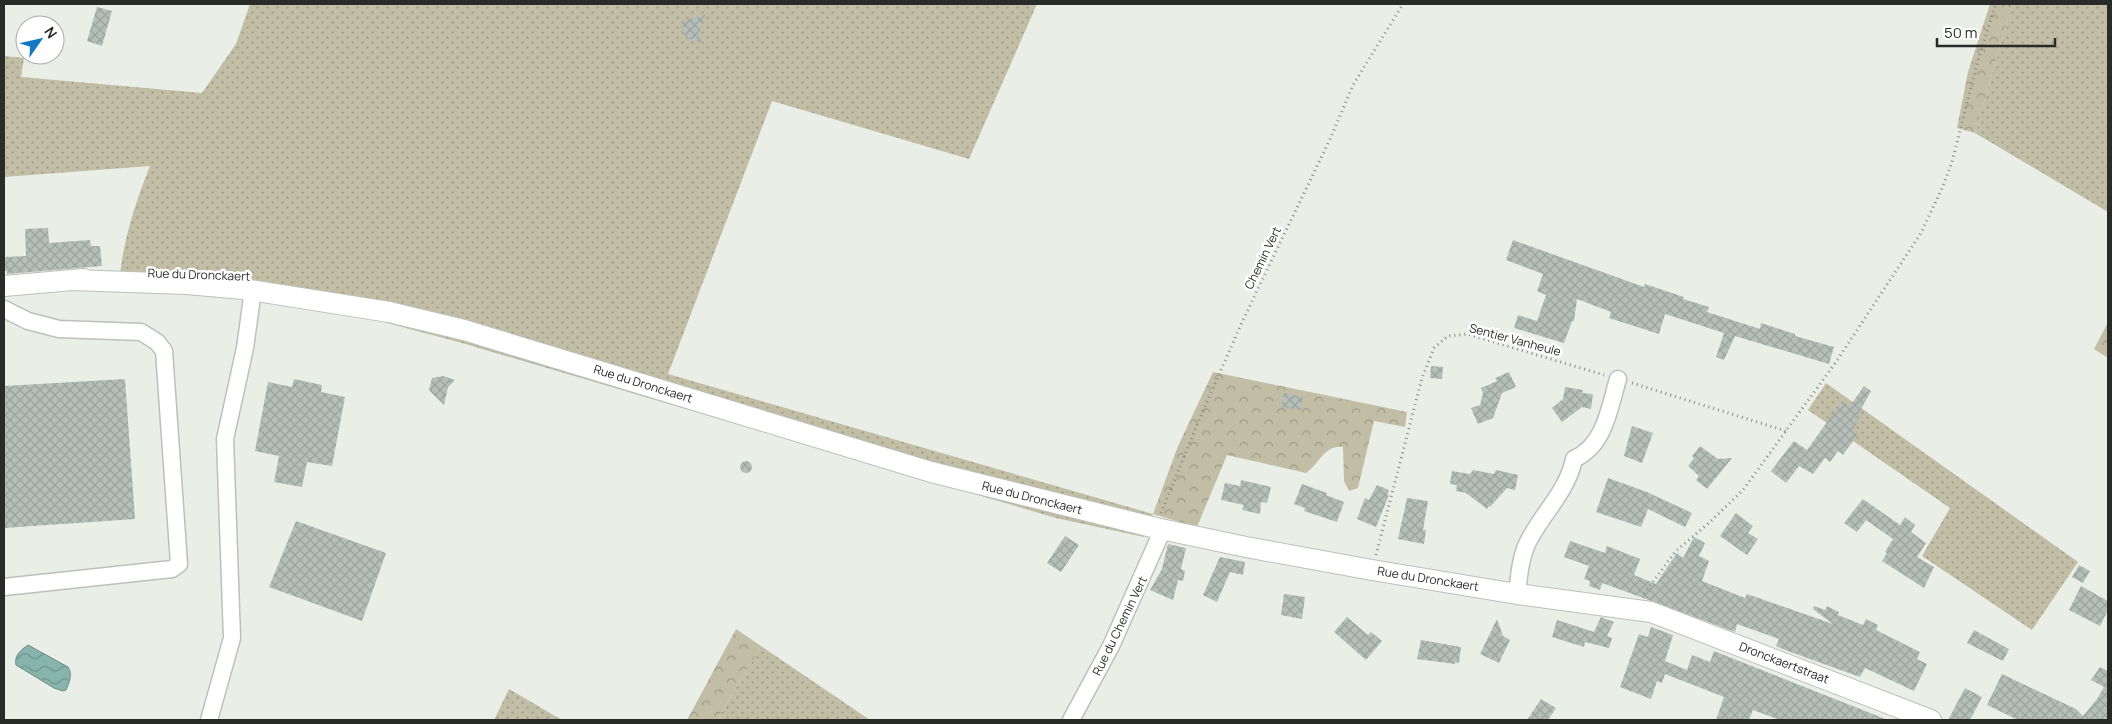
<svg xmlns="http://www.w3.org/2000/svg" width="2112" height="724" viewBox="0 0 2112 724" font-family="Manrope,sans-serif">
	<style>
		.grass { fill: url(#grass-dots) }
		.forest { fill: url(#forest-crowns) }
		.water { fill: url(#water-waves); stroke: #6b8c85 }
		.building { fill: url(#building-cross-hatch) }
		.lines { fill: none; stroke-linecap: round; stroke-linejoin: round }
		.minor-casing { stroke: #bbc1ba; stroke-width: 19 }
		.major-casing { stroke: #bbc1ba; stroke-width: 22 }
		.path { stroke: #888b86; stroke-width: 3; stroke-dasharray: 1 4; stroke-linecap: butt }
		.minor { stroke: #fff; stroke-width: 16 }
		.major { stroke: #fff; stroke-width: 20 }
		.labels { text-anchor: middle; stroke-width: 5; stroke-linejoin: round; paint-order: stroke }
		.street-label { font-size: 12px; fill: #292b28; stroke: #fff }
	</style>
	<defs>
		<pattern id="grass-dots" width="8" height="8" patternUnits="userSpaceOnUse" patternTransform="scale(1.25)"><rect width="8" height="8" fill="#c2bda5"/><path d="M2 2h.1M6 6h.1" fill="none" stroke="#9e9a86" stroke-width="1.8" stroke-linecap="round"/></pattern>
		<pattern id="forest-crowns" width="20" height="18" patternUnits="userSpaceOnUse" patternTransform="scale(1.25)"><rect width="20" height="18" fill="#c2bda5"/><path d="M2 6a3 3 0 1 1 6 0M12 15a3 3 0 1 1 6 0" fill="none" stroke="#9e9a86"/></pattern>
		<pattern id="water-waves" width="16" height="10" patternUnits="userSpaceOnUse" patternTransform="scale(1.25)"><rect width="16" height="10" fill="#87b5ad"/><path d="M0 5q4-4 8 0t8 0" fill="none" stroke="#6e938d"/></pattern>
		<pattern id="building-cross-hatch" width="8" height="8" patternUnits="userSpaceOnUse" patternTransform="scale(1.25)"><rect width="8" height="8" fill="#b5beb9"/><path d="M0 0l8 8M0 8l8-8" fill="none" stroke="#9ca39f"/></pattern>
	</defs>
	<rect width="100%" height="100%" fill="#e9efe7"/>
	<path class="grass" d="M250,4H1037L969,159L772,101L668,374L1153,514L1144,537L1056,518L462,343L365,317L223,294L119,290C121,246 134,206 150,166L4,177V56L24,58L21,77L202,93L236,44Z
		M2012,4H2108V212L1975,133Z
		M1826,383L2078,562L2032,630L1922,556L1950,508L1808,410Z
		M761,646L870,720H721L719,716Z
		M509,689L562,720H494Z"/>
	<path class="forest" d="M1990,4H2012L1975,133L1957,128L1968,72Z
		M2108,322V358L2094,349Z
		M1213,372L1407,412L1405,427L1374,421L1358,488L1349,491L1344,481L1343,447C1325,444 1319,464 1306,473L1227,455L1197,527L1153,514L1178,446Z
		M736,629L761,646L719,716L721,720H687Z"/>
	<path class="water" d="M28,645L68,667C73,674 69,683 66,690L63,691L54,688L16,665C14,655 21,650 28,645Z"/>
	<path class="building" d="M97,7L112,11L102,46L87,41Z
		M705,15L699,33L701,43L689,39L681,32L685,20Z
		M48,228L49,243L90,240L91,246H100L102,266L7,274V271H4V257L26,256L25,229Z
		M1513,240L1644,287L1645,284L1684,297L1683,299L1709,307L1707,312L1760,329L1761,323L1795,334V336L1834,347L1829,364L1735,336L1724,360L1716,357L1724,333L1665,314L1659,334L1609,318L1611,312L1577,299L1574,321H1572L1564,343L1514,328L1518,315L1537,321L1546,295L1537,291L1543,274L1506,260Z
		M1431,366L1443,367L1442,379L1430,378Z
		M1509,372L1516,387L1502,393L1493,418L1478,424L1471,408L1480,405L1483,393L1481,388L1497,381L1495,378Z
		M443,376L455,380L448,387L444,405L429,390L432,378Z
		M125,379L135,519L4,528V386Z
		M294,379L322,385L321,392L345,397L332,466L307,462L302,487L274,482L279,456L255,451L268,382L292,387Z
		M1864,386L1871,391L1859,413L1862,415L1852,430L1858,434L1843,455L1838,451L1830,462L1825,458L1813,474L1799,466L1786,483L1771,471L1794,441L1807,450L1842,401L1850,406Z
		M1565,387L1583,390L1582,393L1593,394L1591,409L1582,407L1562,422L1552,408L1563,399Z
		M1284,393L1303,397L1301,410L1281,407Z
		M1632,426L1653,433L1642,463L1624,456Z
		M1700,446L1718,459L1732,458L1707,489L1696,480L1699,476L1688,466L1694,458L1692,456Z
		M740 467a6 6 0 1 1 12 0a6 6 0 1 1-12 0Z
		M1473,470L1494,474L1496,470L1518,475L1515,490L1507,488L1490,507L1489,506L1487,509L1466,493L1456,491L1457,485L1450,484L1452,471L1470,474Z
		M1608,478L1647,492L1692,513L1685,527L1648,509L1641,527L1596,512Z
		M1241,480L1271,487L1267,503L1261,502L1260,514L1242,510L1244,505L1221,500L1225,483L1240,486Z
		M1302,484L1327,493L1326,495L1344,502L1337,522L1304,511L1305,508L1294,504Z
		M1377,485L1389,490L1387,495H1389L1376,527L1357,519L1365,498L1369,500Z
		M1407,498L1428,501L1423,530H1426L1424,544L1398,539Z
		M1863,499L1900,525L1905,517L1915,525L1911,532L1926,543L1917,557L1934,567L1924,588L1882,561L1887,553L1885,552L1893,539L1866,520L1857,532L1844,523Z
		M1736,513L1753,526L1748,533L1758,539L1747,555L1720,536Z
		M296,521L386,553L362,621L269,587Z
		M1065,536L1079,545L1061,572L1047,563Z
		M1694,537L1705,543L1699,556L1709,561L1702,581L1745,598L1747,594L1833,624L1813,609L1814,606L1825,610L1827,606L1839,612L1838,615L1863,625L1866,619L1878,625L1876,630L1920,652L1917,659L1927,664L1914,691L1865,668L1860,677L1785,650L1776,646L1779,639L1737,624L1735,632L1616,588L1602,583L1600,590L1589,586L1590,581L1584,579L1589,566L1564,557L1570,541L1605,553L1607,546L1640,559L1634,575L1656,584L1677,553L1683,558Z
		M1168,544L1186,548L1181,569L1185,571L1183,581L1178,580L1173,600L1150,590L1162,569Z
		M1220,557L1245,562L1243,575L1230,572L1217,602L1203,595Z
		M2079,565L2090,571L2083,583L2072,577Z
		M2081,586L2108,601V610L2100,626L2069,610Z
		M1284,594L1305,597L1302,619L1281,615Z
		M1347,617L1368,635L1371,632L1382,641L1366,660L1334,632Z
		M1601,617L1614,622L1607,636L1612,638L1609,648L1585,642L1584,647L1552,637L1557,620L1594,632Z
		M1497,619L1503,636L1510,640L1499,663L1480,654Z
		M1651,627L1673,635L1665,661L1687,670L1692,655L1710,662L1714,651L1888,720H1780L1753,710L1749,720H1716L1724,697L1665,674L1662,683L1657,681L1651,699L1620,687L1639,634L1648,637Z
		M1974,630L2009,649L2003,661L1967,643Z
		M1421,640L1461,647L1459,663L1455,662V664L1417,659Z
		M2100,667L2108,671V720H2018L1987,705L2002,674L2076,709L2083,716L2097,699L2104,687L2091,680Z
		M1965,688L1982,697L1970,720H1948Z
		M1541,699L1556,708L1548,720H1527Z"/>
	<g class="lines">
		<defs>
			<path id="minor" d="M4,309L28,321L59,329L141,332L157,342L164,351L179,564L172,569L4,587
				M1517,594C1519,577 1520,560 1527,544C1541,514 1567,493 1574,459C1605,445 1609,409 1618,379
				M209,720L232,638L225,439L245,348L253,290
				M1071,720L1111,646L1163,529"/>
			<path id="major" d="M71,280L187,284L243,289L389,312L464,330L931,472L1156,528L1246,547L1372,570L1517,594L1651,612L1931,720
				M4,286L84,279"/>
		</defs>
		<use href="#minor" class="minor-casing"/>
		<use href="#major" class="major-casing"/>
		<path class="path" d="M1632,383L1786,431
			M1161,513L1199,420L1243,320L1331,137L1353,85L1403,4
			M1376,555L1422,378L1434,348L1448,336L1467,334L1604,375
			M1644,594L1675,552L1711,521L1743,490L1836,362L1921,233L1943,186L1952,162L1978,60L1996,4"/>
		<use href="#minor" class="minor"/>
		<use href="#major" class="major"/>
	</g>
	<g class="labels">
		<g class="street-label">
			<text transform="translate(1263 258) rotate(-64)" y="4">Chemin Vert</text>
			<text transform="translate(199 275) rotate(2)" y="4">Rue du Dronckaert</text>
			<text transform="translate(1515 340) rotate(15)" y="4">Sentier Vanheule</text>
			<text transform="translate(643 384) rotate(17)" y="4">Rue du Dronckaert</text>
			<text transform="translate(1032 498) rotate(14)" y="4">Rue du Dronckaert</text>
			<text transform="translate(1428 579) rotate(9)" y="4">Rue du Dronckaert</text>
			<text transform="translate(1120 626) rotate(-64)" y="4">Rue du Chemin Vert</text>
			<text transform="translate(1784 663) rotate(21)" y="4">Dronckaertstraat</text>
		</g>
	</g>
	<rect width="2112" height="724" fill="none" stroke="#292b28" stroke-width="10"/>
	<g transform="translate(40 40) rotate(56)"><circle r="24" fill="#ffffff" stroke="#a9aaa9"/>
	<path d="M0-4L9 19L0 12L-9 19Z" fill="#1479c4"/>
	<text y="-8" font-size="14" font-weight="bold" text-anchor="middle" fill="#292b28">N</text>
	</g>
	<path d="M1937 38v8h118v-8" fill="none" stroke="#292b28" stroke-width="2.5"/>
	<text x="1944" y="38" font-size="15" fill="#292b28" stroke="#ffffff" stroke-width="4" paint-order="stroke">50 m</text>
</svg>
